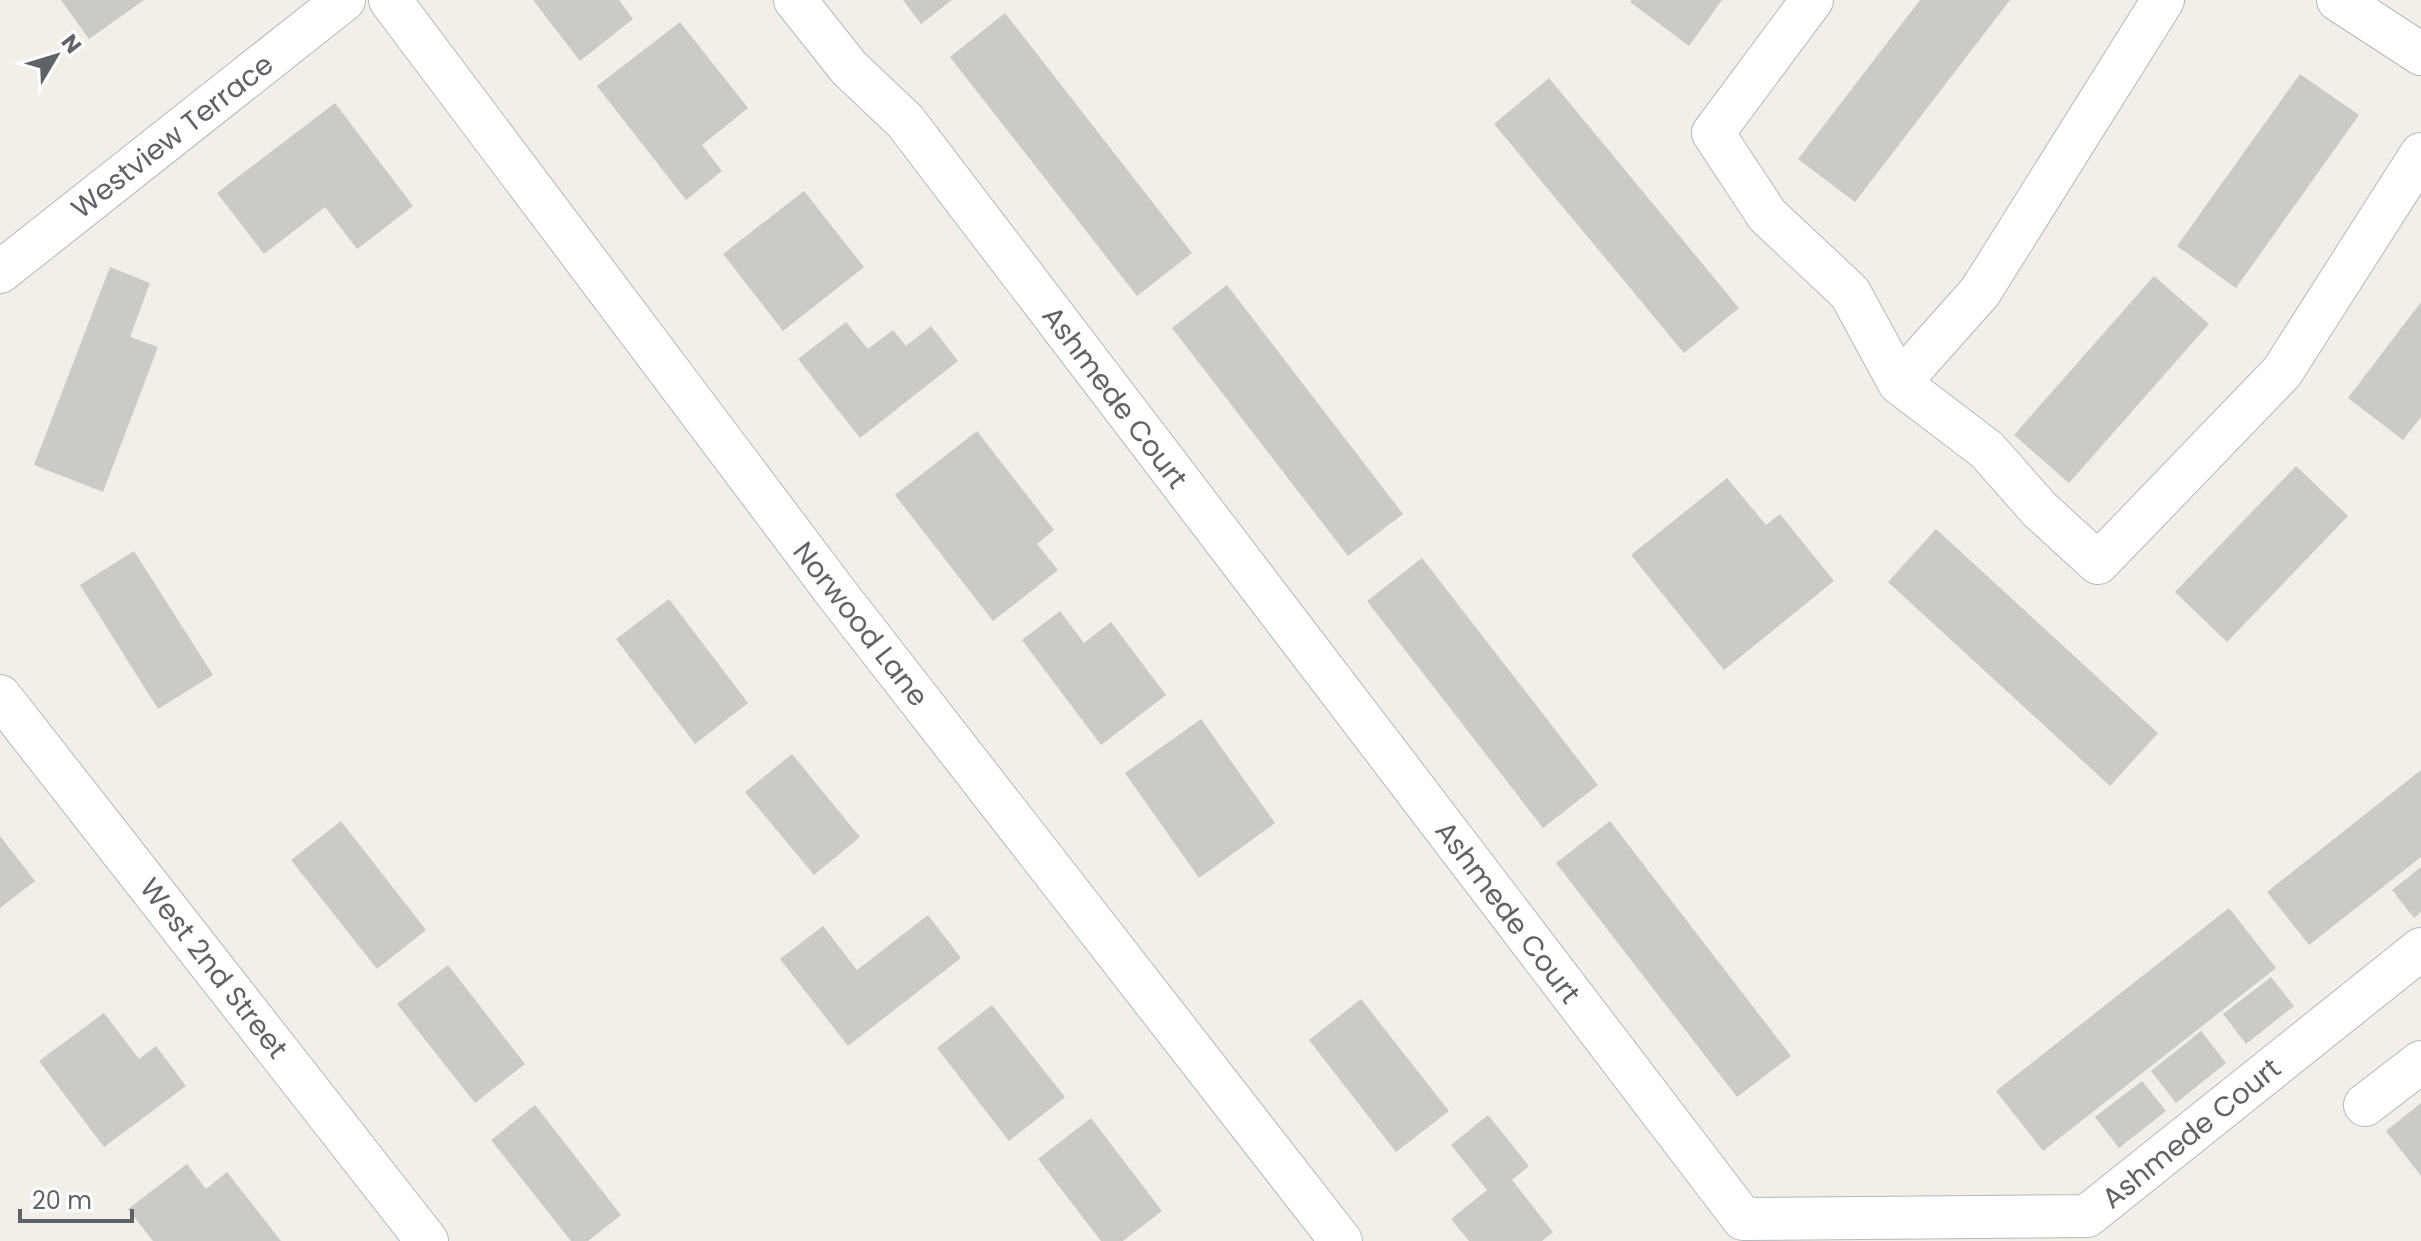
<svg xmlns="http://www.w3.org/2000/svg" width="2421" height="1241" viewBox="0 0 2421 1241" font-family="Poppins,sans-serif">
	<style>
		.building { fill: #cccac5 }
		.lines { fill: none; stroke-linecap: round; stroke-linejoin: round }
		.minor-casing { stroke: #b5b8bc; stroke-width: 44 }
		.minor { stroke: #fff; stroke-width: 42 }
		.labels { text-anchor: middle; stroke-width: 7; stroke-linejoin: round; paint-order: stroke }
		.street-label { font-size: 28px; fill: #5f6368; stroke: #fff }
	</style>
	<rect width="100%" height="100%" fill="#f1efe8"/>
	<path class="building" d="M61,0H144L89,39Z
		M533,0H619L633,19L580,61Z
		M903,0H952L921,24Z
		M1632,0H1722L1689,46L1630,2Z
		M1920,0H2010L1855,202L1798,159Z
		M1005,13L1192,253L1137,296L950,57Z
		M680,22L748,108L702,145L722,171L686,200L597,86Z
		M2300,74L2359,115L2236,288L2177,246Z
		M1549,78L1739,308L1684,353L1494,124Z
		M335,103L413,206L357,249L325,207L264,254L217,193Z
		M804,191L864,267L783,331L723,254Z
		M110,267L150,283L130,337L158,347L103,492L34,465Z
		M2154,276L2209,324L2069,483L2014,435Z
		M1227,285L1403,514L1348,556L1172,328Z
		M2421,302V417L2403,440L2348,398Z
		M846,322L868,349L893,330L906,346L931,326L958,361L860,438L798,359Z
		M977,431L1054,530L1037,544L1058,570L993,621L895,495Z
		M2296,466L2348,516L2227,642L2175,592Z
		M1727,478L1766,525L1780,514L1834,581L1724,670L1631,555Z
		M1936,529L2158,733L2110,786L1888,582Z
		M134,551L213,675L158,709L80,585Z
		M1422,558L1598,785L1543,828L1367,601Z
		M669,599L748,703L695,744L616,639Z
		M1060,611L1084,643L1111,622L1166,695L1101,745L1022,640Z
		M1201,719L1275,823L1199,878L1125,773Z
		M792,754L860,837L814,875L745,792Z
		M2421,770V857L2309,945L2267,892Z
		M341,821L426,930L377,969L291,860Z
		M1610,821L1791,1056L1737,1097L1556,863Z
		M0,836L35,881L0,908Z
		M2421,867V912L2414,918L2392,890Z
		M2229,908L2276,968L2043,1151L1996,1091Z
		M928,915L961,958L848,1046L780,959L823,926L857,970Z
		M448,965L525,1064L475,1103L397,1004Z
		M2271,977L2294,1006L2246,1044L2223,1014Z
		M1361,999L1449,1111L1396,1152L1309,1040Z
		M992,1005L1065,1097L1009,1141L937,1048Z
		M104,1013L139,1059L156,1046L186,1086L104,1147L39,1061Z
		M2201,1031L2226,1063L2176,1103L2151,1071Z
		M2142,1081L2166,1111L2119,1148L2095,1117Z
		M2421,1103V1176L2386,1131Z
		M535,1105L621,1215L588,1241H571L491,1140Z
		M1488,1115L1529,1166L1512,1180L1553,1232L1542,1241H1469L1451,1219L1487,1190L1451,1145Z
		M1091,1118L1162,1211L1123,1241H1101L1038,1159Z
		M187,1164L206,1189L227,1172L281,1241H153L128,1209Z"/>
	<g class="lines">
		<defs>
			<path id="minor" d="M390,0L837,594L1341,1241
				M795,0L849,68L905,121L1743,1219L2087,1216L2421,949
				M1812,0L1713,133L1767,215L1850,293L1899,383L1987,450L2039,509L2098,563L2282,372L2421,154
				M2338,0L2421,54
				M0,272L344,0
				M1899,383L1980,292L2163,0
				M0,696L427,1241
				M2365,1105L2421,1062"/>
		</defs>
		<use href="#minor" class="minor-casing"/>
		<use href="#minor" class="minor"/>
	</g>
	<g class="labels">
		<g class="street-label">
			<text transform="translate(172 136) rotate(-38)" y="10">Westview Terrace</text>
			<text transform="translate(1115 397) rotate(53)" y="10">Ashmede Court</text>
			<text transform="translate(861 624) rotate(52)" y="10">Norwood Lane</text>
			<text transform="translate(1508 912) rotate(53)" y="10">Ashmede Court</text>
			<text transform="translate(214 968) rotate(52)" y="10">West 2nd Street</text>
			<text transform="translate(2191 1133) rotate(-39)" y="10">Ashmede Court</text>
		</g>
	</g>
	<g transform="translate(56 56) rotate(52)" stroke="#ffffff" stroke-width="6" paint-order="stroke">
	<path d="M0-6L14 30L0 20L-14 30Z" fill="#5f6368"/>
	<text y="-12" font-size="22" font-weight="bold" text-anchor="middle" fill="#5f6368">N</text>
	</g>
	<path d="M20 1209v12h112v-12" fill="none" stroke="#5f6368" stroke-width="4"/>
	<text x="32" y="1209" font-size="24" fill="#5f6368" stroke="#ffffff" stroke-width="6" paint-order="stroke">20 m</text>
</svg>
